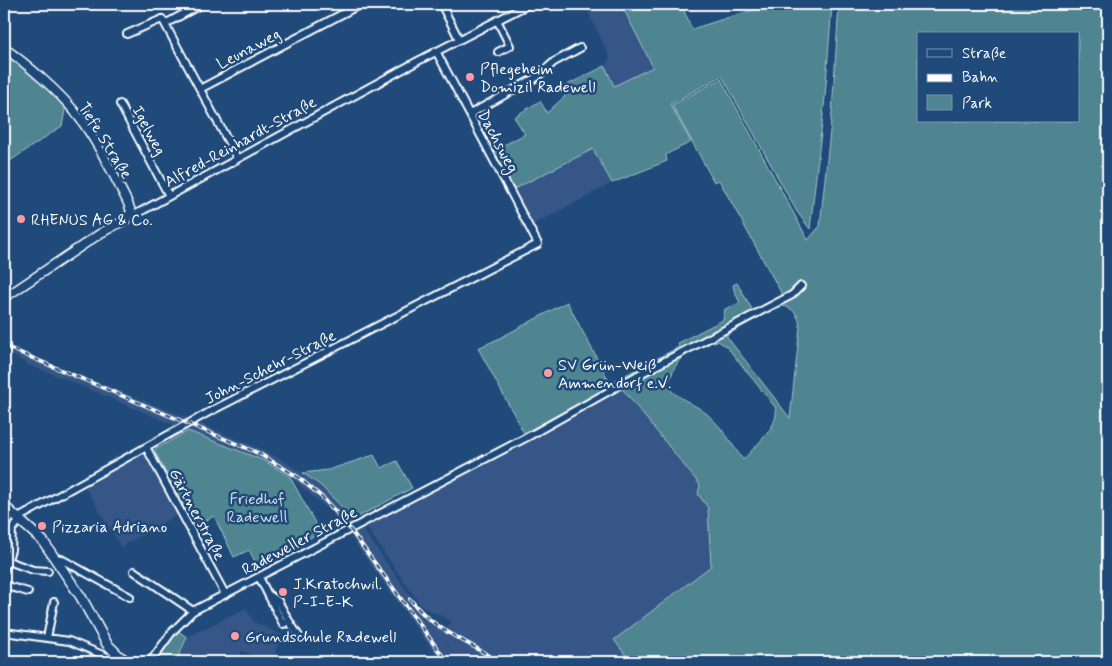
<svg xmlns="http://www.w3.org/2000/svg" width="1112" height="666" viewBox="0 0 1112 666" font-family="Mynerve,sans-serif">
	<style>
		.built { fill: #355786 }
		.green { fill: #4f8491; stroke: #a7c2c8; fill-rule: evenodd }
		.lines { fill: none; stroke-linecap: round; stroke-linejoin: round }
		.minor-casing { stroke: #fff; stroke-width: 10 }
		.tertiary-casing { stroke: #fff; stroke-width: 11 }
		.secondary-casing { stroke: #fff; stroke-width: 12 }
		.minor { stroke: #1f4a7a; stroke-width: 6 }
		.tertiary { stroke: #1f4a7a; stroke-width: 8 }
		.secondary { stroke: #1f4a7a; stroke-width: 9 }
		.rail-casing { stroke: #fff; stroke-width: 4 }
		.rail { stroke: #1f4a7a; stroke-width: 2; stroke-dasharray: 5.5; stroke-linecap: butt }
		.poi-dot { fill: #ff9aa2; stroke: #1f4a7a; stroke-width: 2 }
		.labels { text-anchor: middle; stroke-width: 5; stroke-linejoin: round; paint-order: stroke }
		.street-label { font-size: 16px; fill: #fff; stroke: #1f4a7a }
		.poi-label { font-size: 16px; fill: #fff; stroke: #1f4a7a; text-anchor: start }
		.park-label { font-size: 16px; fill: #d3e0e4; stroke: #1f4a7a }
	</style>
	<rect width="100%" height="100%" fill="#1f4a7a"/>
	<filter id="ink" filterUnits="userSpaceOnUse"><feTurbulence type="fractalNoise" baseFrequency=".02" numOctaves="2"/><feDisplacementMap in="SourceGraphic" scale="10" xChannelSelector="R" yChannelSelector="G"/><feConvolveMatrix kernelMatrix="1 2 1 2 8 2 1 2 1" color-interpolation-filters="sRGB"/></filter>
	<g filter="url(#ink)">
		<path class="built" d="M584,4H621L653,67L614,86L605,66L610,57Z
			M593,149L612,183L533,225L514,189Z
			M4,342L34,357L190,419L188,421L197,425L199,423L258,448L279,458L303,473L320,485L337,502L353,521L351,523L357,531L362,528L419,608L429,617L446,629L451,621L422,607L364,524L620,386L700,485L698,494L708,508L711,566L615,640L631,662H460L441,637L459,662H441L349,535L351,534L345,526L342,527L332,513L290,477L265,461L188,431L191,429L180,424L176,426L53,374L31,366L4,350Z
			M146,447L182,512L121,547L82,482Z
			M246,608L254,622L282,635L271,662L242,651L237,662H176L187,637Z"/>
		<path class="green" d="M621,4H681L692,29L771,4H832L825,97L810,229L797,212L722,76L670,104L691,142L667,154L666,156L667,161L612,183L593,149L514,189L493,151L525,134L514,117L540,101L547,113L567,94L563,87L605,66L614,86L653,67Z
			M839,4H1108V662H631L614,640L711,566L708,508L698,494L700,485L620,386H611L524,433L478,348L498,339L567,302L610,383L679,347L678,343L723,320L725,309L740,303L734,290L733,285L737,283L753,311L783,296L719,180L714,182L672,105L721,79L808,240L820,226L832,112ZM918,34H1078V121H918ZM783,306C794,308 799,316 800,327L790,418L727,337V335L772,310ZM718,341L727,347L775,407C782,424 754,447 743,460C732,444 722,427 707,414C694,403 677,399 666,385C672,379 671,374 675,367C681,354 701,348 712,342Z
			M14,58L66,105L62,126L4,165V69Z
			M188,431L265,461L290,477L320,532L259,569L249,550L234,557L214,516L195,527L154,450Z
			M374,455L381,468L397,461L412,488L354,519L320,485L303,473L328,470Z
			M178,631L187,637L176,662H156Z"/>
		<g class="lines">
			<defs>
				<path id="minor" d="M441,4L459,39
					M497,20L510,46L498,52
					M165,24L237,158
					M127,34L162,19L165,24L202,4
					M200,89L361,4
					M120,104L169,196
					M470,114L537,77L554,62L580,48
					M130,214L138,213L418,61L529,4
					M146,447L225,594
					M18,518L211,411L538,244L436,51
					M55,558L61,559L130,597
					M8,561L33,570L48,571
					M4,570L11,550L12,529L21,520
					M134,571L193,611
					M259,577L283,624L289,621L300,638
					M4,585L28,592
					M269,595L278,601L289,621
					M4,632L69,641L115,660L119,656
					M47,638L54,602
					M150,662L172,632L193,611L531,435L636,376L792,295L801,286"/>
				<path id="tertiary" d="M4,48C26,63 58,91 75,112C96,139 111,170 127,201L131,211L127,219L101,233L4,298"/>
				<path id="secondary" d="M4,506L43,541L81,597L107,644L119,656L128,662"/>
			</defs>
			<use href="#minor" class="minor-casing"/>
			<use href="#tertiary" class="tertiary-casing"/>
			<use href="#secondary" class="secondary-casing"/>
			<use href="#minor" class="minor"/>
			<use href="#tertiary" class="tertiary"/>
			<use href="#secondary" class="secondary"/>
			<defs>
				<path id="rail" d="M4,346L258,453L298,477L324,499L344,521L447,662
					M410,599C437,634 465,638 498,662"/>
			</defs>
			<use href="#rail" class="rail-casing"/>
			<use href="#rail" class="rail"/>
		</g>
	</g>
	<g class="poi-dot">
		<circle cx="470" cy="77" r="5"/>
		<circle cx="21" cy="219" r="5"/>
		<circle cx="548" cy="373" r="5"/>
		<circle cx="42" cy="526" r="5"/>
		<circle cx="283" cy="592" r="5"/>
		<circle cx="235" cy="636" r="5"/>
	</g>
	<g class="labels">
		<g class="street-label">
			<text transform="translate(248 48) rotate(-28)" y="6">Leunaweg</text>
			<text transform="translate(150 130) rotate(62)" y="6">Igelweg</text>
			<text transform="translate(106 140) rotate(58)" y="6">Tiefe Straße</text>
			<text transform="translate(240 141) rotate(-29)" y="6">Alfred-Reinhardt-Straße</text>
			<text transform="translate(499 141) rotate(62)" y="6">Dachsweg</text>
			<text transform="translate(270 366) rotate(-27)" y="6">John-Schehr-Straße</text>
			<text transform="translate(198 514) rotate(62)" y="6">Gärtnerstraße</text>
			<text transform="translate(299 540) rotate(-28)" y="6">Radeweller Straße</text>
		</g>
		<g class="poi-label">
			<text x="480" y="74">Pflegeheim<tspan x="480" dy="18">Domizil Radewell</tspan></text>
			<text x="31" y="225">RHENUS AG &amp; Co.</text>
			<text x="558" y="370">SV Grün-Weiß<tspan x="558" dy="18">Ammendorf e.V.</tspan></text>
			<text x="52" y="532">Pizzaria Adriano</text>
			<text x="293" y="589">J.Kratochwil.<tspan x="293" dy="18">P-I-E-K</tspan></text>
			<text x="245" y="642">Grundschule Radewell</text>
		</g>
		<g class="park-label">
			<text x="257" y="504">Friedhof<tspan x="257" dy="18">Radewell</tspan></text>
		</g>
	</g>
	<rect width="1112" height="666" fill="none" stroke="#1f4a7a" stroke-width="20"/>
	<rect x="10" y="10" width="1092" height="646" fill="none" stroke="#fff" stroke-width="2" filter="url(#ink)"/>
	<rect x="917" y="32" width="162" height="90" fill="#1f4a7a" stroke="#7992af"/>
	<rect x="927" y="49" width="25" height="8" fill="#1f4a7a" stroke="#7992af"/>
	<text x="962" y="58" font-size="15" fill="#ffffff">Straße</text>
	<rect x="927" y="74" width="25" height="8" fill="#ffffff" stroke="#7992af"/>
	<text x="962" y="82" font-size="15" fill="#ffffff">Bahn</text>
	<rect x="927" y="95" width="25" height="15" fill="#4f8491" stroke="#7992af"/>
	<text x="962" y="108" font-size="15" fill="#ffffff">Park</text>
</svg>
